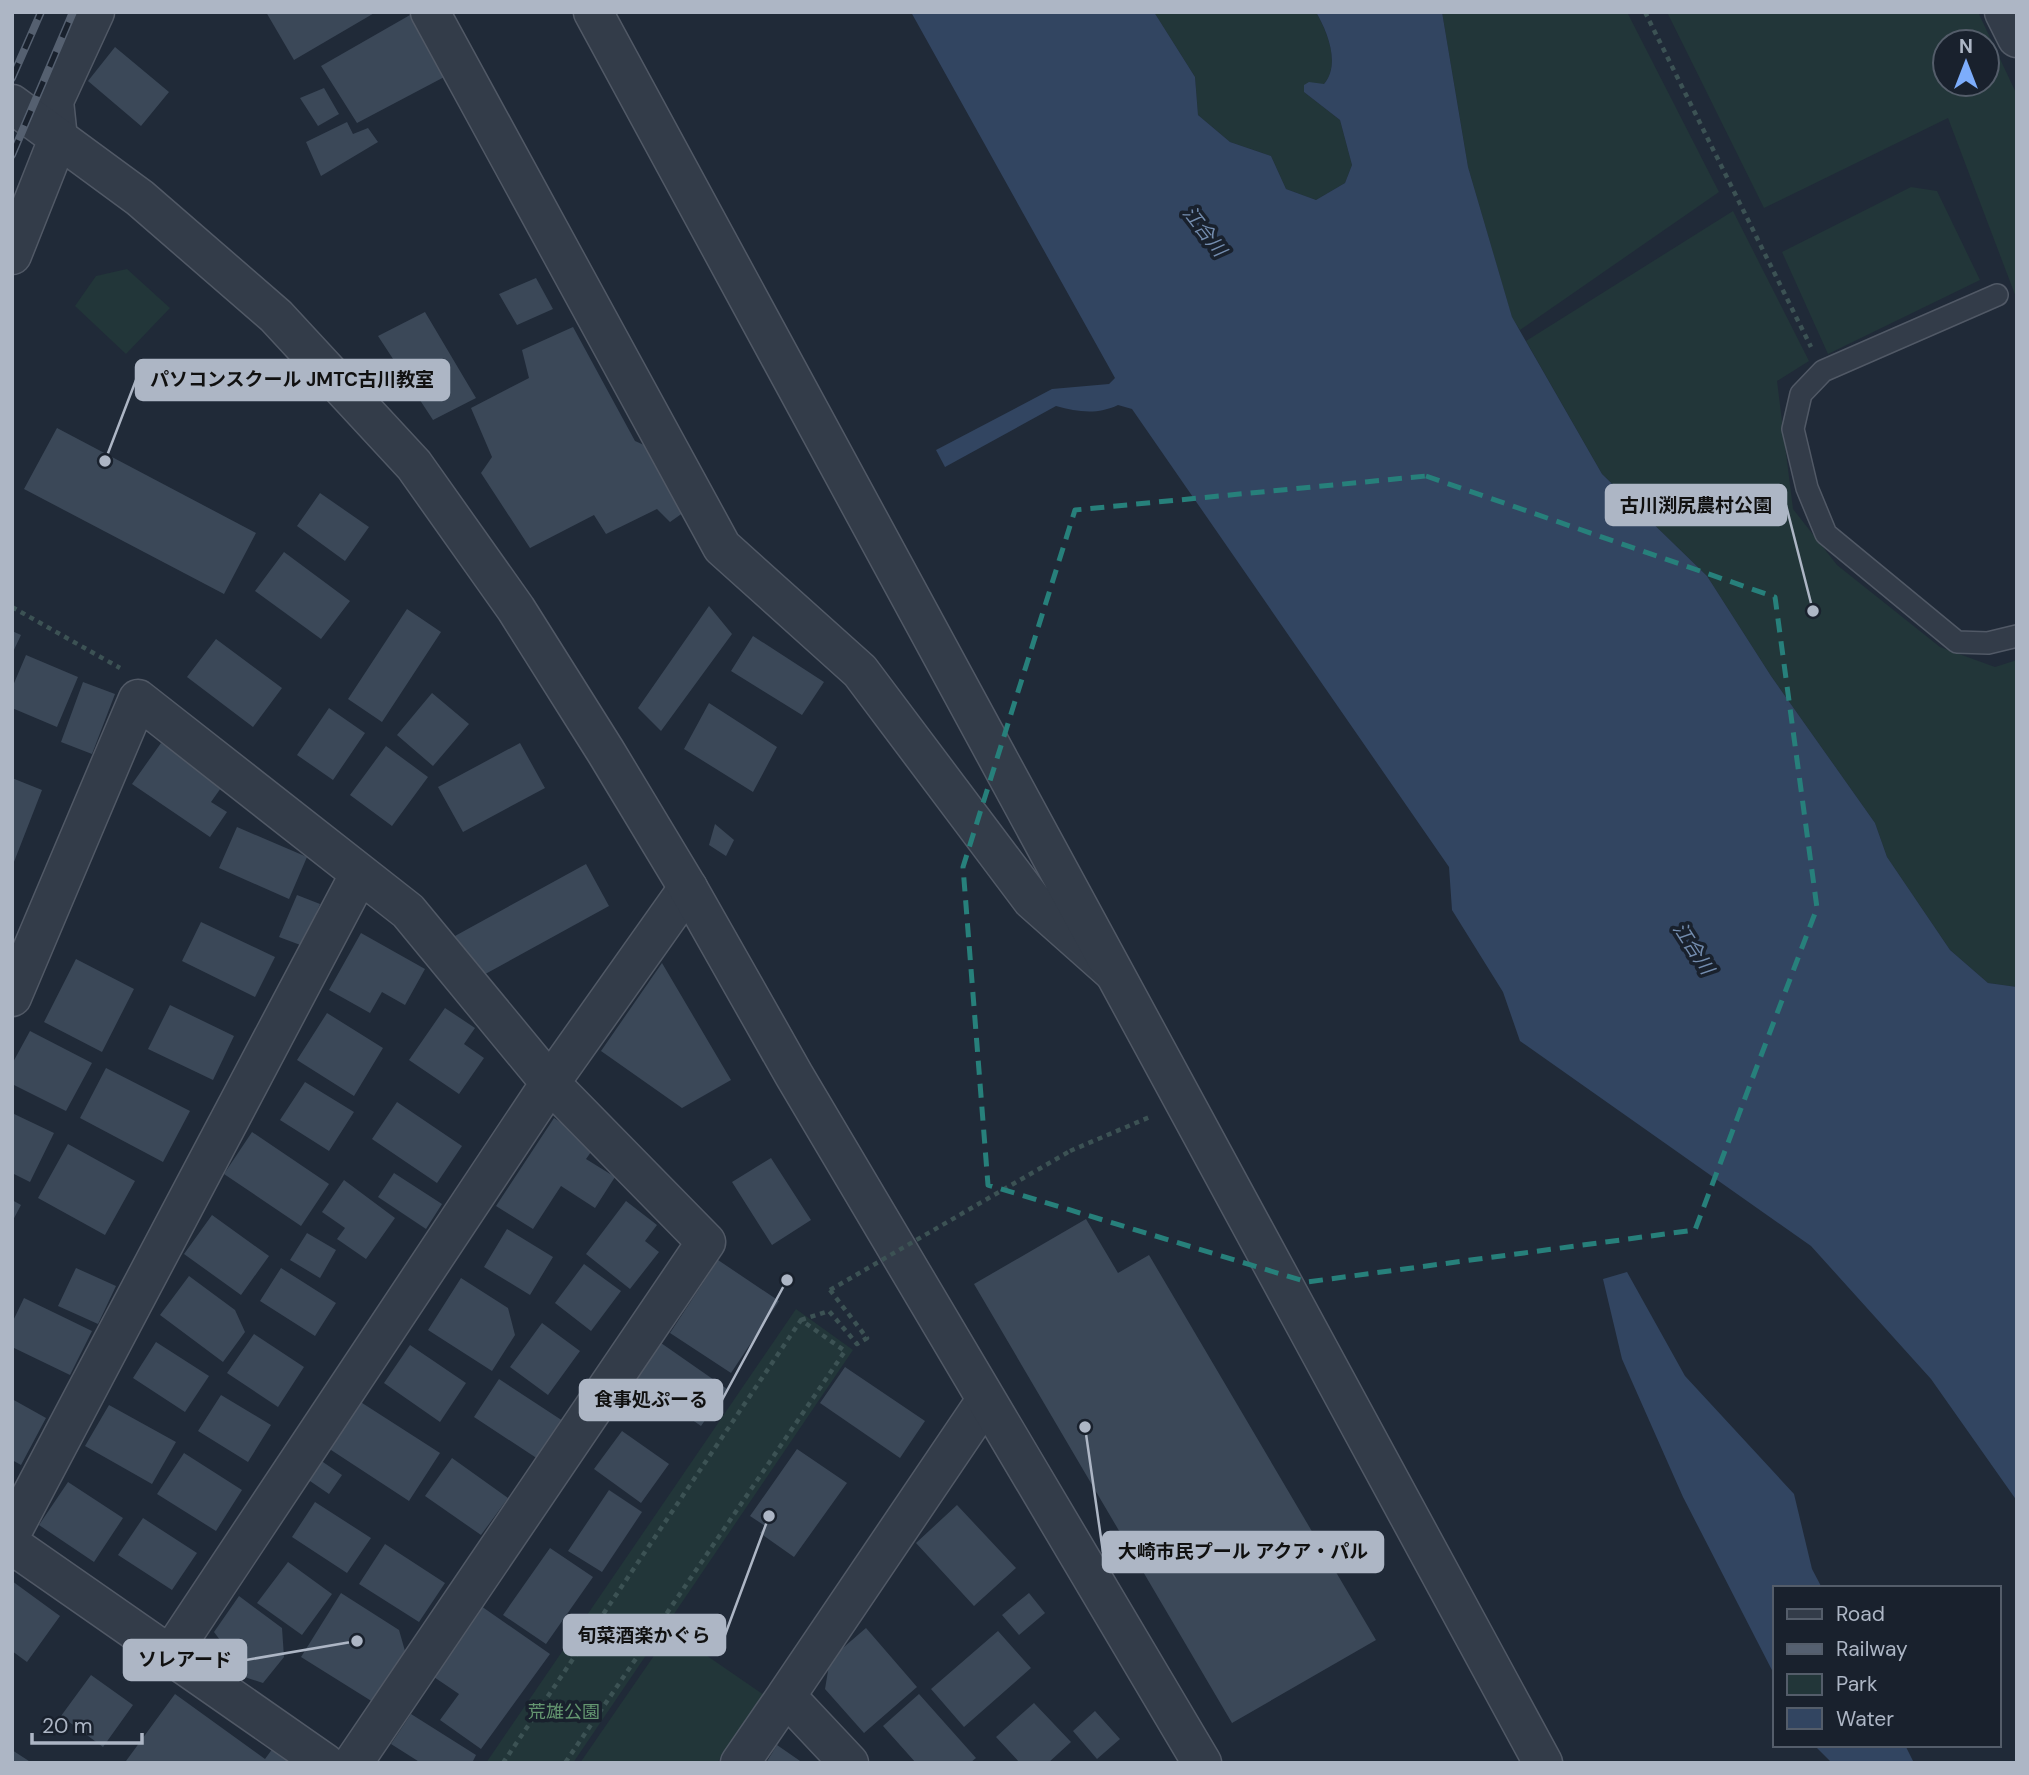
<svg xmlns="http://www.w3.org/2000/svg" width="2029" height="1775" viewBox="0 0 2029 1775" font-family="'DM Sans','Noto Sans JP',sans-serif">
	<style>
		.green { fill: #223639; fill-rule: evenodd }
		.water { fill: #324561 }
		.building { fill: #3b4858 }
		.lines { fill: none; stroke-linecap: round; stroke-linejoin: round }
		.service-casing { stroke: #515966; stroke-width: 24 }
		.minor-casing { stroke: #515966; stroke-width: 41 }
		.tertiary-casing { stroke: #515966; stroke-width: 41 }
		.path { stroke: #3c5254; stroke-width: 4.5; stroke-dasharray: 5 5; stroke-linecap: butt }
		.service { stroke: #333c49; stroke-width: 21 }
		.minor { stroke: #333c49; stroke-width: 38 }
		.tertiary { stroke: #333c49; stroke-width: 38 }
		.rail-casing { stroke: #556070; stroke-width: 8 }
		.rail { stroke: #19212d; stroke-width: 5; stroke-dasharray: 16; stroke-linecap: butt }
		.path-bridge { stroke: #3c5254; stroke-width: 4.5; stroke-dasharray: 5 5; stroke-linecap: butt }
		.marked { fill: none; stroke: #27807b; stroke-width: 5; stroke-dasharray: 14 9; stroke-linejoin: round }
		.labels { text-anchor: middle; stroke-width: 7; stroke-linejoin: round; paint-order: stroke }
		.park-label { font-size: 18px; fill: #649670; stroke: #19212d }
		.water-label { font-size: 19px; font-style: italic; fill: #748daf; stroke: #19212d }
		.leader { fill: none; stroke: #adb6c5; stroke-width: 2.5 }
		.callout-dot { fill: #adb6c5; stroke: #19212d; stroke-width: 2.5 }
		.callout { fill: #adb6c5; stroke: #adb6c5; stroke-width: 2.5 }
		.callout-label { font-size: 19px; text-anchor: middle; font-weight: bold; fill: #111 }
	</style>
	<rect width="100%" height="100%" fill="#202a38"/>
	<path class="green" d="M1154,12H1316C1327,32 1341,64 1324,84H1315L1304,92L1340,120L1352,165L1345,183L1316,200L1286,189L1271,156L1230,142L1198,115L1195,77Z
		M1442,12H1627L1719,192L1520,330L1512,318L1468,167Z
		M1667,12H1978L2017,95V300L1948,118L1764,208ZM1945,42H1987V84H1945Z
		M1911,187L1937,191L1980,280L1828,354L1782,252Z
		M1733,211L1809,361L1777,381L1793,509L1837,565L1940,647L1995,667L2017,660V987L1988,983L1950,950L1887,857L1875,823L1771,676L1707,576L1602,474L1526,341Z
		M127,269L170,308L126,354L75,306L96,276Z
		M796,1309L853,1350L573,1763H486Z
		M671,1631L764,1695L717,1763H580Z"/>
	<path class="water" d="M911,12H1154L1195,77L1198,115L1230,142L1271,156L1286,189L1316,200L1345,183L1352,165L1340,120L1304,92V85L1309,82L1324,84C1341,64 1327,31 1316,12H1442L1468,167L1512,317L1602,474L1707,576L1771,676L1875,823L1887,857L1950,950L1988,983L2017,987V1501L1931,1379L1811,1246L1520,1041L1503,992L1452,910L1449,867L1132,409L1118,405C1097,415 1078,412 1056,406L945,467L936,450L1052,389L1109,384L1115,378Z
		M1627,1272L1685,1376L1794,1494L1812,1569L1822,1588H1775V1676L1683,1497L1622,1359L1603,1279Z
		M1814,1745H1905L1914,1763H1832Z"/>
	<path class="building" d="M266,12H376L294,60Z
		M410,15L448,75L357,123L321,66Z
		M115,47L169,92L141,126L88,81Z
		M324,88L339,114L318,126L300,98Z
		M347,122L353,134L368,128L378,142L321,176L306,142Z
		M536,278L553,309L517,325L499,294Z
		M425,312L476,398L433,420L378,336Z
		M573,327L635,441L644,445L687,510L670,522L657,509L606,534L594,515L530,548L481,473L492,457L471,408L529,378L522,350Z
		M57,428L256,533L224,594L24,489Z
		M320,493L369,527L345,561L297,526Z
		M284,552L350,601L321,639L255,591Z
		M709,606L732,634L661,731L638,708Z
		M407,609L441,632L382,722L348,699Z
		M12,631L21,635L12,654Z
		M753,636L824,682L802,715L731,671Z
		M216,639L282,688L253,727L187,677Z
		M26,655L78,677L57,727L12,708V688Z
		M83,682L115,694L92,754L61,742Z
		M432,693L469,724L433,766L397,735Z
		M709,703L777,747L753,792L684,749Z
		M329,708L365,733L333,780L297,755Z
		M161,743L223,785L211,802L227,812L210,837L132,784Z
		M520,743L545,788L463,832L438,787Z
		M386,746L428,777L392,826L350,795Z
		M12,778L42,790L12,867Z
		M715,824L734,840L726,856L709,845Z
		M237,827L307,857L289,899L219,868Z
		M586,864L609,906L478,978L455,936Z
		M297,895L320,904L303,946L279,937Z
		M201,922L275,957L255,997L182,961Z
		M361,933L425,969L405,1005L382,992L370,1013L329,990Z
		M76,959L134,989L102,1052L44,1022Z
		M662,963L731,1080L682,1108L601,1051Z
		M170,1005L234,1036L213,1080L148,1049Z
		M445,1008L475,1028L464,1044L484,1058L459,1094L409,1060Z
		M327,1013L383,1048L354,1096L297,1060Z
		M30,1031L92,1063L66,1111L12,1084V1064Z
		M106,1068L190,1111L163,1162L80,1118Z
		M305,1082L354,1112L329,1151L280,1120Z
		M397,1102L462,1146L437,1183L372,1139Z
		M12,1113L54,1133L30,1182L12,1173Z
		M554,1118L596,1145L586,1159L615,1177L595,1208L561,1186L533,1229L496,1206Z
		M252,1132L329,1184L301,1226L224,1174Z
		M68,1144L135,1181L105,1235L38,1198Z
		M771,1158L811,1220L772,1245L732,1182Z
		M394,1173L442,1204L426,1229L378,1197Z
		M344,1180L395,1218L366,1259L337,1239L345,1228L322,1212Z
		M12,1200L21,1205L12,1222Z
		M626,1201L657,1225L645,1241L659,1252L630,1289L586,1254Z
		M212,1215L269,1256L241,1295L184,1254Z
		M1086,1219L1118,1273L1149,1255L1376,1640L1232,1723L974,1284Z
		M507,1229L553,1257L530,1295L484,1267Z
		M307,1233L336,1250L320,1278L290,1260Z
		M718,1260L779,1301L731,1373L670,1333Z
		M584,1264L621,1291L591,1331L555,1303Z
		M76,1268L116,1286L98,1324L58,1306Z
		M281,1268L336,1303L315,1336L260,1301Z
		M189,1276L235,1310L245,1332L223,1362L160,1315Z
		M461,1278L508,1308L515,1335L492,1371L428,1330Z
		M24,1298L92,1331L70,1375L12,1347V1323Z
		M542,1323L580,1351L548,1395L510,1367Z
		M254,1334L304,1367L278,1407L227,1373Z
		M156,1342L209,1376L185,1412L133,1378Z
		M661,1343L727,1389L701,1426L635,1380Z
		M410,1345L466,1383L440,1422L384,1383Z
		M845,1367L925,1421L900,1458L820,1403Z
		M499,1379L563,1421L538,1459L474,1417Z
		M221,1395L271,1425L248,1462L198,1431Z
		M12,1399L46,1418L21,1465L12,1460Z
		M359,1401L440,1453L409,1501L328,1448Z
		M109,1405L176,1442L152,1484L85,1446Z
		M622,1431L669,1464L641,1503L594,1469Z
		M797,1449L847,1483L794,1557L760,1533L765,1526L750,1516Z
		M184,1453L242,1490L216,1531L157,1494Z
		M452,1458L508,1498L481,1535L425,1496Z
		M320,1460L342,1475L329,1494L307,1479Z
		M68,1482L123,1518L94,1562L39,1525Z
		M609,1490L642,1512L602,1572L568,1551Z
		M315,1502L371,1538L347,1573L292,1537Z
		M957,1505L1016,1568L974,1606L916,1543Z
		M143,1518L197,1553L172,1590L118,1555Z
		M385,1544L445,1583L419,1622L359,1584Z
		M550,1548L593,1577L546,1644L503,1615Z
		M288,1562L332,1594L302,1635L257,1603Z
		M12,1581L60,1616L27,1662L12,1651Z
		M341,1593L399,1630L405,1651L373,1702L301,1657Z
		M1029,1593L1045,1613L1019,1635L1002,1615Z
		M239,1596L282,1628L284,1657L263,1683L232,1673L226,1648L214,1632Z
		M481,1606L550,1654L481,1749L440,1720L459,1694L431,1675Z
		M866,1628L917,1687L864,1733L825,1689L830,1659Z
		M998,1631L1031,1668L964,1727L931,1689Z
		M91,1675L133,1705L103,1747L61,1716Z
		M175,1694L265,1759L276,1744L302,1763H128L126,1761Z
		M919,1694L976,1758L970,1763H916L883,1726Z
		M1034,1703L1071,1742L1048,1763H1020L996,1737Z
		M1095,1711L1120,1739L1097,1759L1073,1731Z
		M411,1714L476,1755L472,1763H421L391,1744Z
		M777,1745L803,1763H766Z
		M12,1750L32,1763H12Z"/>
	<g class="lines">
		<defs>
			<path id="service" d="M1997,295L1823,371L1801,394L1793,429L1807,488L1826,534L1957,642L1988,643L2017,636"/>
			<path id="minor" d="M430,12L722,547L860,671L1032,900L1112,971
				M58,139L54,101L95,12
				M12,997L138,699L408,911L550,1083L170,1655
				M12,1532L359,875
				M12,1545L325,1763
				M786,1696L986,1400
				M353,1763L706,1242L550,1083L688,888
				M740,1763L786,1696L849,1763"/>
			<path id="tertiary" d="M593,12L1543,1763
				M2004,12L2017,38
				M12,104L140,198L276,316L414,465L516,609L606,752L688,888L794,1075L1202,1763
				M12,255L58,139"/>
		</defs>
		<use href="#service" class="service-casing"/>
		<use href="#minor" class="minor-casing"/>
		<use href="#tertiary" class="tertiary-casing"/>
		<path class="path" d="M1645,12L1811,347
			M12,607L120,668
			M1070,1151L1152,1116
			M801,1320L829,1311L857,1344L867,1338L830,1290
			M503,1763L801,1320L845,1351L565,1763"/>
		<use href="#service" class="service"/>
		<use href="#minor" class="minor"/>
		<use href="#tertiary" class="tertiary"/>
		<defs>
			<path id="rail" d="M12,78L41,12
				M12,155L73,12"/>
		</defs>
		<use href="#rail" class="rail-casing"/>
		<use href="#rail" class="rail"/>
		<path class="path-bridge" d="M830,1290L1070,1151"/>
	</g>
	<path class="marked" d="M1426,476L1775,597L1817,908L1695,1230L1307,1282L988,1185L963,867L1075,510Z"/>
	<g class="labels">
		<g class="park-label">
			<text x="564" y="1718">荒雄公園</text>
		</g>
		<g class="water-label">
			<text transform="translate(1205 231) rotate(52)" y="7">江合川</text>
			<text transform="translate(1694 948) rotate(57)" y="7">江合川</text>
		</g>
	</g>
	<path class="leader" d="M105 461L136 380M1813 611L1786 505M787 1280L722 1400M1085 1427L1103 1552M769 1516L725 1635M357 1641L246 1660"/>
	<g class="callout-dot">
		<circle cx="105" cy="461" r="7"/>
		<circle cx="1813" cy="611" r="7"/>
		<circle cx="787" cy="1280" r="7"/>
		<circle cx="1085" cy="1427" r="7"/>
		<circle cx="769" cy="1516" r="7"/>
		<circle cx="357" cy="1641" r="7"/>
	</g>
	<g class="callout">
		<rect x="136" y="360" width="313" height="40" rx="7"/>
		<rect x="1606" y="485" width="180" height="40" rx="7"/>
		<rect x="580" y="1380" width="142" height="40" rx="7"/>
		<rect x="1103" y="1532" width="280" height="40" rx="7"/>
		<rect x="564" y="1615" width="161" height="40" rx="7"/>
		<rect x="124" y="1640" width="122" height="40" rx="7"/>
	</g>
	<g class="callout-label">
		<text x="292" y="386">パソコンスクール JMTC古川教室</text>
		<text x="1696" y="512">古川渕尻農村公園</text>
		<text x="651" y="1406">食事処ぷーる</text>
		<text x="1243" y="1558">大崎市民プール アクア・パル</text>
		<text x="644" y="1642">旬菜酒楽かぐら</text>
		<text x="185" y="1666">ソレアード</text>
	</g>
	<rect width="2029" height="1775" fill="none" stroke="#adb6c5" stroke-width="28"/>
	<rect x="1773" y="1586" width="228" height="161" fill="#19212d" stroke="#545d6a" stroke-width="2"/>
	<rect x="1787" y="1609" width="35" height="10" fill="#333c49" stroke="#545d6a" stroke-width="2"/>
	<text x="1836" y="1621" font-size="21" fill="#adb6c5">Road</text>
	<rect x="1787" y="1644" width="35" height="10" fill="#556070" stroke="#545d6a" stroke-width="2"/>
	<text x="1836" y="1656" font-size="21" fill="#adb6c5">Railway</text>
	<rect x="1787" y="1674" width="35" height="21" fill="#223639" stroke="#545d6a" stroke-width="2"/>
	<text x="1836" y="1691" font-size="21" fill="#adb6c5">Park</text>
	<rect x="1787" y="1708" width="35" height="21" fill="#324561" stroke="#545d6a" stroke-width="2"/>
	<text x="1836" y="1726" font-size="21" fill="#adb6c5">Water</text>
	<g transform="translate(1966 63)"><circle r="33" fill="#19212d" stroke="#545d6a" stroke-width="2"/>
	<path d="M0-5L12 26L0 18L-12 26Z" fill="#7dadfb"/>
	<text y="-10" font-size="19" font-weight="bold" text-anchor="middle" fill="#adb6c5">N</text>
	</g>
	<path d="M32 1733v10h110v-10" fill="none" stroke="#adb6c5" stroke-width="3.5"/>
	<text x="42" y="1733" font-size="21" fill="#adb6c5" stroke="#19212d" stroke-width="5" paint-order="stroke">20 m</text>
</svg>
